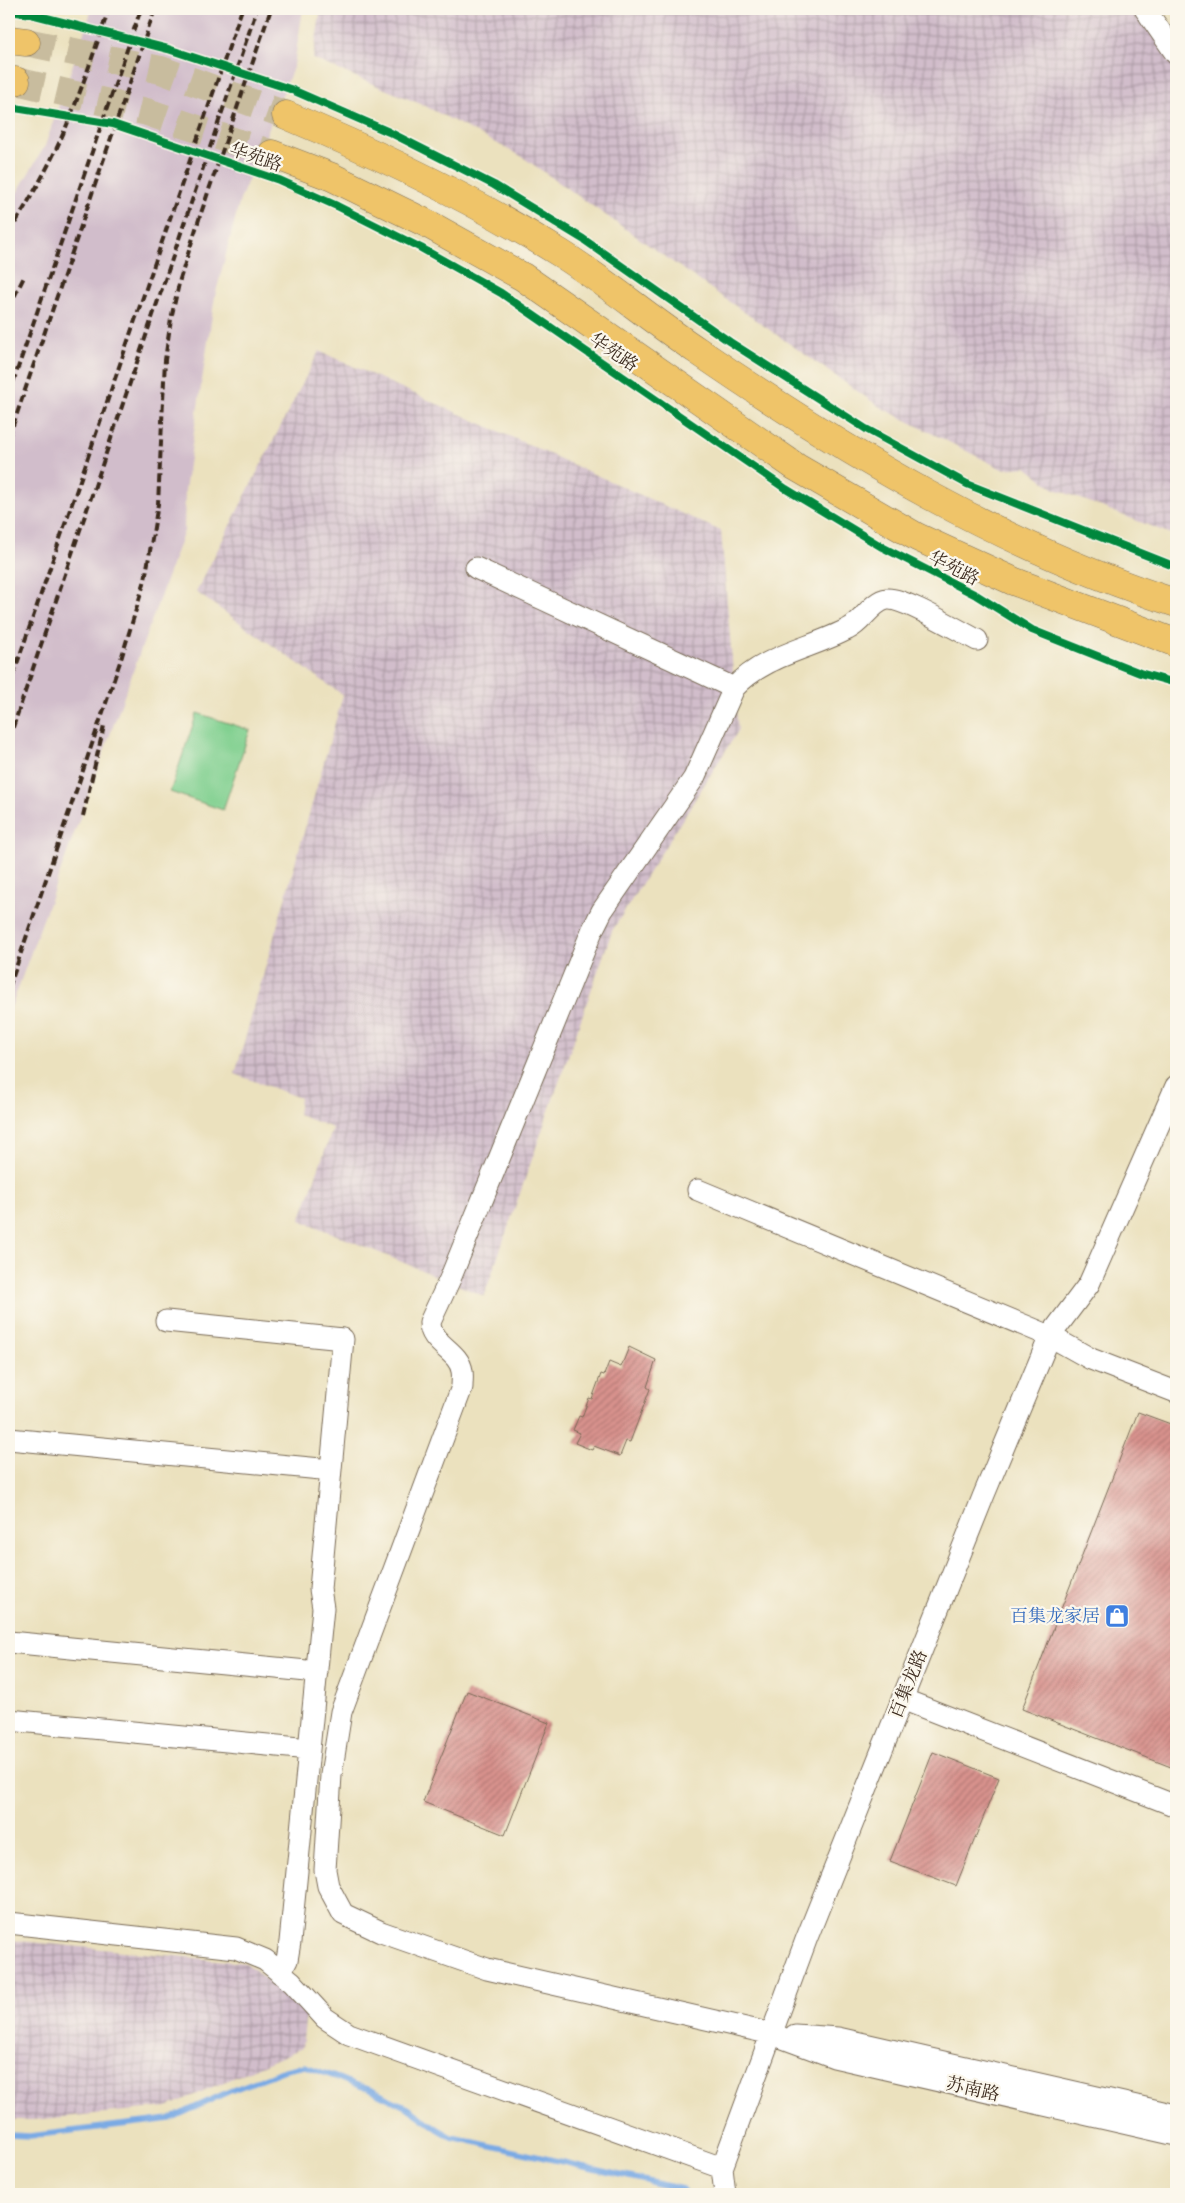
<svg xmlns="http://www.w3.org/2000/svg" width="1185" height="2203" viewBox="0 0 1185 2203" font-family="'Sorts Mill Goudy','Noto Serif SC',serif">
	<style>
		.industrial { fill: url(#industrial-grid) }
		.railway { fill: #d1bdcb }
		.green { fill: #81d090; stroke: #5e7d57 }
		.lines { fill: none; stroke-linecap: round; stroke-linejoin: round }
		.stream { stroke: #7aaae4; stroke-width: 5.5 }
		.building { fill: url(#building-hatch) }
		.major-tunnel { stroke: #c8bc9e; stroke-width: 28; stroke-dasharray: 28 14; stroke-linecap: butt }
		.minor-casing { stroke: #796a56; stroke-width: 23 }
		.major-casing { stroke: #796a56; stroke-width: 29 }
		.minor { stroke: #fff; stroke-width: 21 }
		.major { stroke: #efc469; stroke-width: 28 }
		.rail { stroke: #3b2a1e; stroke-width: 4; stroke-dasharray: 8 4; stroke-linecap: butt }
		.cycleway-casing { stroke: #fbf7ec; stroke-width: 11 }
		.cycleway { stroke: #00873e; stroke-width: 8 }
		.labels { text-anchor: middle; stroke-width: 4.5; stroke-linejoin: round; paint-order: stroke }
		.street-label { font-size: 18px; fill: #3b2a1e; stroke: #fbf7ec }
		.shop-label { font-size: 18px; fill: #366cbe; stroke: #fbf7ec; text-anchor: end }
	</style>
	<defs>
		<pattern id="industrial-grid" width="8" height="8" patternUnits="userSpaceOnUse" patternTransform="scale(1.25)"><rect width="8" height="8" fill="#d1bdcb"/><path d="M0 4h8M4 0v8" fill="none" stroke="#ab9aa4"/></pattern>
		<pattern id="building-hatch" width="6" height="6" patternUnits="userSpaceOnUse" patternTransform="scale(1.25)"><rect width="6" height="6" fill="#d8928d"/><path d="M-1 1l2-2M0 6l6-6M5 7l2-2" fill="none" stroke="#b07773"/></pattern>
	</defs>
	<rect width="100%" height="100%" fill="#fbf7ec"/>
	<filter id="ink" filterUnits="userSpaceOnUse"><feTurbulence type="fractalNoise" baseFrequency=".02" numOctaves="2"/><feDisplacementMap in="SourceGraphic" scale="10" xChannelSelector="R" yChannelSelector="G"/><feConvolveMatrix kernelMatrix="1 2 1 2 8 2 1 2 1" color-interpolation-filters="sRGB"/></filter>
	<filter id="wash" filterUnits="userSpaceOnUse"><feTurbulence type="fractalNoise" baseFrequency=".0096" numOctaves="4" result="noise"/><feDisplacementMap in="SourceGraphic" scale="20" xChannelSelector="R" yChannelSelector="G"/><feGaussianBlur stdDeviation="1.12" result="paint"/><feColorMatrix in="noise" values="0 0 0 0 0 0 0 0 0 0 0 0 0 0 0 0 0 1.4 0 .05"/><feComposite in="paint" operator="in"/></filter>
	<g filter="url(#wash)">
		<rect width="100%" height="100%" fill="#ebe1be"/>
		<path class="industrial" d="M321,9H1143L1176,52V536L1053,488L1026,467L1002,469L880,407L521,156L423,105L313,59Z
			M319,351L721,531L738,731L612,931L484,1296L300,1220L333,1128L298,1115L300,1098L235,1074L343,695L196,592Z
			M9,1940L246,1963L306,2013L302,2048L167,2107L33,2120H9Z"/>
		<path class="railway" d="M92,9H303L294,65L240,200L215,296L185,490L184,531L9,1013V206L45,146Z"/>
		<path class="green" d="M197,713L250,730L223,810L170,792Z"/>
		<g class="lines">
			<path class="stream" d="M9,2135L30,2136L170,2119L230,2091L285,2070L305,2066L371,2090L408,2108L438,2129L452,2137L682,2189L686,2194"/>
		</g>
		<g id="blocks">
			<path class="building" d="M629,1347L656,1360L647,1387L650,1389L630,1442L626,1441L620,1456L594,1446L592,1450L575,1443L580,1433L573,1430L579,1416L582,1417L589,1398L592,1399L601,1374L604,1375L609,1362L621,1367Z
				M1138,1412L1176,1426V1769L1022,1709Z
				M467,1691L549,1723L505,1835L423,1802Z
				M933,1752L999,1778L956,1886L890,1861Z"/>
		</g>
	</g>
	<g filter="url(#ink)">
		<use href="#blocks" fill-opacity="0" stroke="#796a56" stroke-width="1"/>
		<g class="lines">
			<path class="major-tunnel" d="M26,42L161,70L286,115
				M16,81L147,112L272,154"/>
			<defs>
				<path id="minor" d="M1145,9L1176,54
					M476,568L734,688
					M977,640C959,631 903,597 887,599C872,601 862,623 848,629C810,649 764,655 734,688L694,778L602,911L592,931L450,1279L430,1322C429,1344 459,1350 462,1371C463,1376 462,1382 462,1387L341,1712L331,1775L325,1870L328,1886L343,1914L381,1932L487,1969L772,2034L834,2057L1176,2135
					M698,1190L1050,1336L1091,1359L1176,1392
					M166,1321L343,1339L320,1589L323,1608L290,1942L287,1960L280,1973
					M9,1439L331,1470
					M9,1642L317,1672
					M902,1699L1176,1806
					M9,1720L309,1749
					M9,1923L236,1948L265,1960L292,1982L325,2018L349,2034L722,2168
					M795,2035L838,2038L1176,2115
					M725,2194L722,2168L806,1940L983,1497L1050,1336L1089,1284L1176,1086"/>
				<path id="major" d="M9,40L26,42
					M9,80L16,81
					M286,115C381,155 473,199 560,253C608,283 651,320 698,351C846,453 1004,548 1176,603
					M272,154L332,177L428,224L523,277L796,467L917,537L1013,581L1176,643"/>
			</defs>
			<use href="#minor" class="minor-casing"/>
			<use href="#major" class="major-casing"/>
			<use href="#minor" class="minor"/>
			<use href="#major" class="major"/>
			<path class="rail" d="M9,233C27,204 45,174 59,143C79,99 93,54 109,9
				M9,307L24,277
				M9,394L141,9
				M9,437L155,9
				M9,687L242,9
				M9,739L257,9
				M83,816L104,726
				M9,988L122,656L145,580L158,504L165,360L171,319L180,279L200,216L271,9"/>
			<defs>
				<path id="cycleway" d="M9,11L31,14L168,49L290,89L389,132L494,185L583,239L730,342L866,429L967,484L1176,567
					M9,107L113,124L279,180L337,206L421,248L501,293L786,489L882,547L976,595L1032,630L1140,673L1176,683"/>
			</defs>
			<use href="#cycleway" class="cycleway-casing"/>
			<use href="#cycleway" class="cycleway"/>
		</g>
	</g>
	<defs>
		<symbol id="shop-square" viewBox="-11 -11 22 22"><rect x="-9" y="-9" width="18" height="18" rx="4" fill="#3f7fe0" stroke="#fbf7ec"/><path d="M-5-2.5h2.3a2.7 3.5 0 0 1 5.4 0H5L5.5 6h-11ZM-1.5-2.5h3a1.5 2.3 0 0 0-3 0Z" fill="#fff"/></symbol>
	</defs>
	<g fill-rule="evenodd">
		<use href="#shop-square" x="1103" y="1602" width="28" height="28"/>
	</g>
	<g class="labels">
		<g class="street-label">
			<text transform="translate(256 157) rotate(19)" y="6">华苑路</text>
			<text transform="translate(614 352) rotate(34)" y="6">华苑路</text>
			<text transform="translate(954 568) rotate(27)" y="6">华苑路</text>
			<text transform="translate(908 1684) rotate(-68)" y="6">百集龙路</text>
			<text transform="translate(973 2089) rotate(13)" y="6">苏南路</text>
		</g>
		<g class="shop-label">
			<text x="1100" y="1622">百集龙家居</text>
		</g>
	</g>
	<rect width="1185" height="2203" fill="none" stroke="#fbf7ec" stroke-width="30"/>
</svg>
